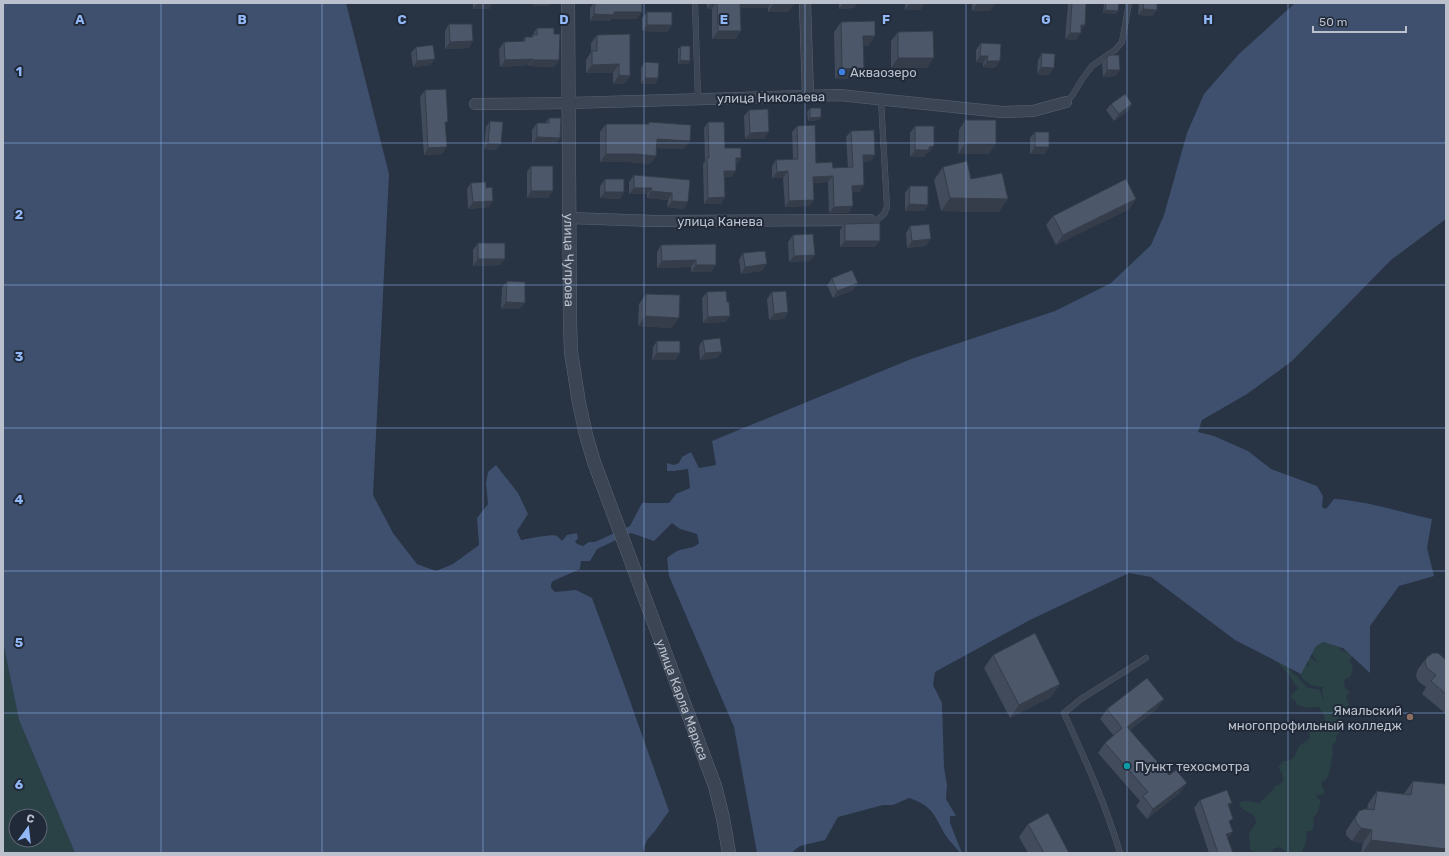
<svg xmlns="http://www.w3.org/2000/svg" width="1449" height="856" viewBox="0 0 1449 856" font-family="Rubik,sans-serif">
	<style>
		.green { fill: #2a4145; fill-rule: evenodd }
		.water { fill: #3e506d }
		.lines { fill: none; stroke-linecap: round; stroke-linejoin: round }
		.service-casing { stroke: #5b6371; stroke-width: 6 }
		.minor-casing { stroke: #5b6371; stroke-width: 12 }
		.tertiary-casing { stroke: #5b6371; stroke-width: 14 }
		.service { stroke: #3c4554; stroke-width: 5.5 }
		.minor { stroke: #3c4554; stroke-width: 11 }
		.tertiary { stroke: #3c4554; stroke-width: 13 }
		.wall { fill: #414b5b }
		.shaded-wall { fill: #353d4a }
		.building { fill: #4c576a; stroke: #353d4a }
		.grid { fill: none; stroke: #93b8f8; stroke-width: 1; stroke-opacity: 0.55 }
		.shop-dot { fill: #3f7fe0; stroke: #212a39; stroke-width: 1.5 }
		.education-dot { fill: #8d6e63; stroke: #212a39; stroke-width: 1.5 }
		.culture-dot { fill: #0f9aa8; stroke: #212a39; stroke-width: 1.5 }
		.labels { text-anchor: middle; stroke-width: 4; stroke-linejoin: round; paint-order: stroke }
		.poi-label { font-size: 13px; fill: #bac1cd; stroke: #212a39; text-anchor: start }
		.street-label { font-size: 13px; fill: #bac1cd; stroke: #212a39 }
		.grid-label { font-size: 13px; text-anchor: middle; font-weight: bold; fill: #93b8f8; stroke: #212a39; stroke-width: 4; stroke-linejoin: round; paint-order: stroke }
	</style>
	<rect width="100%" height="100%" fill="#283344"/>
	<path class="green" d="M1320,639L1340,646L1341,650L1351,654L1352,657L1350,661L1353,666L1351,676L1344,680L1345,688L1350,692L1346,697L1349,704L1348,708L1340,713L1338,728L1340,733L1336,736V742L1333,744L1332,748C1334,754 1332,757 1331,764C1329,773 1330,778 1321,783L1325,792L1322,795H1316L1321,801L1317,814L1313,817L1314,824L1312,831H1306L1307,834L1305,847H1303V850L1301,853H1288L1280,847L1273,849L1272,853H1258L1250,850C1250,835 1245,837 1256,823L1255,817L1239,806L1240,802C1247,799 1253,802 1259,803C1265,797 1271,794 1275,786L1280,784L1283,780L1282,773L1278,767L1283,761H1289L1294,757L1299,746L1310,738L1308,729C1312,727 1317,728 1321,726C1330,722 1322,712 1319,707C1311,707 1304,709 1296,704V701L1291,698L1292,694L1298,689L1292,679L1276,660L1287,664L1292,673L1296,675L1308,688L1317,689L1320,690L1324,702L1322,691L1323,687C1302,687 1298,673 1294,655L1310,667L1302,651L1317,662L1308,648Z
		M3,642L19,720L75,853H3ZM16,816H40V840H16Z"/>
	<path class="water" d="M3,3H346L389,174L373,495L393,533L417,564L436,571L453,564L479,545L477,518L488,504L486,483L488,472L496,465L518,493L528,514L517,531L521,540C527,539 553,533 557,536C559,537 560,539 562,541L567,535L577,533L578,539L575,541L577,544L583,546L589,542H595L630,526L642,503H669L676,494L690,488L688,469L674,471H667V463L674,465L679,463L682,457L691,452L699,468L716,465L712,441L911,359L1055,311L1111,283L1151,245L1164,215L1187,133L1204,94L1239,54L1295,3H1446V219L1391,260L1292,361L1247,394L1202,420L1198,432L1214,436L1248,451L1271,469L1317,486L1323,496L1322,507L1326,509L1334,499C1367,501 1400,512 1432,519L1427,548L1434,576L1399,586L1370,626V673L1343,648L1323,642L1316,646L1301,674L1235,640L1151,577L1129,573L1030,620L935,672L933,685L942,703L944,767L947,785L946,799L956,816H950V823L962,853H960C955,846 947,839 943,831C933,812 930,805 909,798L893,805H883L838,817L825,840L800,846L791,853H757L734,727L669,576L667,558C672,554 677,550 684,549C691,547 692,549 699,543L697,534L680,529L672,523L654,541L631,533L597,549L590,561H581L580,569L553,581L551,584V588L555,592L576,590L592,598L625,687L669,811L655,831L647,840L642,853H75L19,720L3,642Z"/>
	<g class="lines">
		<defs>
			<path id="service" d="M695,3L698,99
				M1066,102L1072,96L1083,78L1092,66L1115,50L1122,42L1129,3
				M870,220H877L884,214L887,207L881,100
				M1120,853C1106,805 1085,759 1064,713L1081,699L1146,658"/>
			<path id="minor" d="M805,3L808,96
				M475,104L570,103L839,95L1002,112L1033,111L1066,102
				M570,218L654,221L870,220"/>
			<g id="tertiary">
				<path id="s1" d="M568,3L570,323L571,352L579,403L586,435L594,462L715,786L723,818L729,853"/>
			</g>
		</defs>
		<use href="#service" class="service-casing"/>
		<use href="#minor" class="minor-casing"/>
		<use href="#tertiary" class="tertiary-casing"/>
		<use href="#service" class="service"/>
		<use href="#minor" class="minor"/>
		<use href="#tertiary" class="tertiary"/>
	</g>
	<path class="wall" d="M473,3H493L489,9H473Z
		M594,3H642L637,19H611L610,21H590V8Z
		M707,3H794V4L788,12H768V8H740L741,31L735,39H712V9H707Z
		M839,3H858L854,8L839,9Z
		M905,3H925L920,10H905Z
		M972,3H995V4L990,11H972Z
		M1069,3H1086L1085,25L1081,30L1076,40L1065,39L1068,4Z
		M1104,3H1119L1116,14L1103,13Z
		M1139,3H1157V10L1152,16L1138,15Z
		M647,12L672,25L667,32L642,31V18Z
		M841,22L875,36L868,46H863L864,68L857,78L835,79L834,32Z
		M449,24L473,41L469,48L445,49V31Z
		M537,28L554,34L559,60L554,67L528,66V65L500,67L499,49L504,42H522L525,37H531Z
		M898,32L927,68H891V41Z
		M597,35L630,76L624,84H613V73H586V60L591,52V43Z
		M981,43L995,68L983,67V63L976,62V50Z
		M681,46L690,61L688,64H678V49Z
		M416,47L435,59L430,65L413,67L411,53Z
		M1042,53L1049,75L1037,74L1038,60Z
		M1107,57L1120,70L1115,76L1103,77L1102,64Z
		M645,62L658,78L655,84H641V68Z
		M425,90L446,124L442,154L424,155L420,97Z
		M1111,104H1132L1128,111L1114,121L1106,110Z
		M810,108L821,117L819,120L808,121L807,112Z
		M749,110L764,139H745L744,116Z
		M549,118L560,138L556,144H532V130L537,123H545Z
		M965,120L989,154H958L959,130Z
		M490,121L496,150L484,149L486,127Z
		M649,122L684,149L657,148L656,156L650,164L629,162H600V132L606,124H648Z
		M708,122L725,148L741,158L737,164H736L732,177H725V197L721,204H704L703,164L705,161L704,128Z
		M797,126L816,163L833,168H848L846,137L851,131L871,161L863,162L860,192H852L853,206L848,213H829L828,182L813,183L814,200L809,206L785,207L783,178H772V166L776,160L793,159L792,132Z
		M915,126L929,153H927L924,157H910V133Z
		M1035,132L1049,147L1044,154H1030V138Z
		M531,166L548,198H527V172Z
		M943,167L999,212L941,211L934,180Z
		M634,175L690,180L684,209L667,207L668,200L647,198V194H629V182Z
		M605,179L624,192L620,199L600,198V186Z
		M471,183L486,188L489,207L468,209L467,189Z
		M910,186L928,205L924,211H905V193Z
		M1136,199L1129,209L1056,245L1046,225L1053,216Z
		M845,224L875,247H840V230Z
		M910,226L926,246L907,248L906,233Z
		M793,235L815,255L810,261L789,262L788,242Z
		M478,243L505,259L500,265L473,266V250Z
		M716,244L711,272H691V267L657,268V252L661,245Z
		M743,253L762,271L741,274L739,260Z
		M832,278L858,283L853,290L833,298L827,285Z
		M507,281L520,309H501L502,288Z
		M707,292L727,302L730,316L725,322L703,323L702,298Z
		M772,292L788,312L784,319L769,320L767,299Z
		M646,294L672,328L638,326L639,304Z
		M703,340L722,352L717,358L700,360L699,346Z
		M657,341L680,353L675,360H652L653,347Z
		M993,655L1060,684L1051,697L1010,718L984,668Z
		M1427,657L1446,660V714L1422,694L1426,687L1419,682L1417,679L1416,675L1418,669Z
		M1107,709H1157L1130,730L1180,793L1147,819L1136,806L1140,801L1098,753L1105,743L1114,736L1100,719Z
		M1413,781L1446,853H1361L1363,843L1352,841L1346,835V831L1359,811L1367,810L1368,804L1377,791L1403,795Z
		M1200,800L1229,807L1230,823L1228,839L1233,853H1209L1194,808Z
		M1028,824L1069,853H1028L1019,837Z"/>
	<path class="shaded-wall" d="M477,3H493L489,9H473Z
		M534,3H551L549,6H532Z
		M711,3H716L712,9H707Z
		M738,3H771L768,8H735Z
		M843,3H858L854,8L839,9Z
		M909,3H925L920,10H905Z
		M773,4H794L788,12H768Z
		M977,4H995L990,11H972Z
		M1143,9L1157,10L1152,16L1138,15Z
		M1105,10L1118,11L1116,14L1103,13Z
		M614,12H642L637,19H611L610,21H590L594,14Z
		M647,25H672L667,32L642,31Z
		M1081,25H1085L1080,32Z
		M718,31H741L735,39H712Z
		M1070,33H1081L1076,40L1065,39Z
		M863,36H875L868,46H856Z
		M473,41L469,48L445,49L450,42Z
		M980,56H988L983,63L976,62Z
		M898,58H934L927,68H891Z
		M435,59L430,65L413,67L417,61Z
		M533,59L528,65L500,67L505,60Z
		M533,60H559L554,67L528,66Z
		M680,60L690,61L688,64H678Z
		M987,61H1000L995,68L983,67Z
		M619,64L613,73H586L592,65Z
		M1041,67L1054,68L1049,75L1037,74Z
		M864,68L857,78L835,79L842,69Z
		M1107,70H1120L1115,76L1103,77Z
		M619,75L630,76L624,84H613Z
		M645,78H658L655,84H641Z
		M1132,104L1128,111L1114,121L1119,114Z
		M821,117L819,120L808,121L810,118Z
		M769,132L764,139H745L750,133Z
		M537,137L560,138L556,144H532Z
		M657,139L690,141L684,149L652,148Z
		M488,143L501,144L496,150L484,149Z
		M965,144H996L989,154H958Z
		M934,146L929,153H927L924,157H910L915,150Z
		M447,147L442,154L424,155L428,148Z
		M1035,147H1049L1044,154H1030Z
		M606,154H635L656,156L650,164L629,162H600Z
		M863,155H875L871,161L859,162Z
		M736,158H741L737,164L731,165Z
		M724,171H736L732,177H720Z
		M788,171L783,178H772L777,172Z
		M833,176L828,182L808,183L813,177Z
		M864,185L860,192H847L852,186Z
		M634,188H652L647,194H629Z
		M531,191H553L548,198H527Z
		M651,191L672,193L668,200L647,198Z
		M605,192H624L620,199L600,198Z
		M725,197L721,204H704L708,198Z
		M950,198L1008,199L999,212L941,211Z
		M1136,199L1129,209L1056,245L1063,235Z
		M814,200L809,206L785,207L789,201Z
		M493,201L489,207L468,209L473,202Z
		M672,201L688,202L684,209L667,207Z
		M909,204L928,205L924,211H905Z
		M853,206L848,213H829L834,207Z
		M931,239L926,246L907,248L912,241Z
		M845,241H880L875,247H840Z
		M815,255L810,261L789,262L794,256Z
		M478,259H505L500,265L473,266Z
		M696,260L691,267L657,268L662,261Z
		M767,264L762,271L741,274L745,267Z
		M696,265H716L711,272H691Z
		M858,283L853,290L833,298L837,291Z
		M506,302L525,303L520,309H501Z
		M788,312L784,319L769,320L774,314Z
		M645,316L679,318L672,328L638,326Z
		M730,316L725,322L703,323L708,317Z
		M722,352L717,358L700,360L705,353Z
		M657,353H680L675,360H652Z
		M1060,684L1051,697L1010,718L1019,705Z
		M1164,699L1157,709L1120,737L1127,727Z
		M1187,783L1180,793L1147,819L1153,809Z
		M1232,803L1226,811L1228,804Z
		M1361,828L1372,830L1363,843L1352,841Z
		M1233,832L1227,840L1226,834Z
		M1371,840L1446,849V853H1362Z"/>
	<path class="building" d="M595,3H642V12H614V15L594,14Z
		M717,3H740L741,31H718Z
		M773,3H794V4H773Z
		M977,3H995V4H977Z
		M1072,3H1086L1085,25H1081V33H1070Z
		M1106,3H1119L1118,11L1105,10Z
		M1144,3H1157V10L1143,9Z
		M647,12H672V25H647Z
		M875,21V36H863L864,68L842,69L841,22Z
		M449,24H472L473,41L450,42Z
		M537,28H554V34H560L559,60H533V59L505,60L504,42L525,41V37H533V34L537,35Z
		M933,31L934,58H898V32Z
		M630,34V76L619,75V64L592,65V51H597V35Z
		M981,43L1001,44L1000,61H987L988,56H980Z
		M433,45L435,59L417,61L416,47Z
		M681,46H690V61L680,60Z
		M1042,53L1055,54L1054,68L1041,67Z
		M1110,55H1119L1120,70H1107V57Z
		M645,62L659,63L658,78H645Z
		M446,89L448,122H445L447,147L428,148L425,90Z
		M1125,94L1132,104L1119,114L1111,104Z
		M810,108H821V117L810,118Z
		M768,109L769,132L750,133L749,110Z
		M549,118H561L560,138L537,137V123H549Z
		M965,120H996V144H965Z
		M490,121L503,122L501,144L488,143Z
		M649,122L691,125L690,141L657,139L656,156L635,154H606V124H649Z
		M708,122H724L725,148H741V158H736V171H724L725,197L708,198L707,158H709Z
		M815,125L816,163L832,162L833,168L853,167L851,131L874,130L875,155H863L864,185L852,186L853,206L834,207L833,176L813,177L814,200L789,201L788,171L777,172L776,160L798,159L797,126Z
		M915,126H934V146L929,147V150H915Z
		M1035,132H1049V147H1035Z
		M967,161L971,179L1002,173L1008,199L950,198L943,167Z
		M531,166H553V191H531Z
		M634,175L690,180L688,202L672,201V193L651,191L652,188H634Z
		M605,179H624V192H605Z
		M1126,179L1136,199L1063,235L1053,216Z
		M486,182V188L492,187L493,201L473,202L471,183Z
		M910,186H928V205L909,204Z
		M880,223V241H845V224Z
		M929,224L931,239L912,241L910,226Z
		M813,234L815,255L794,256L793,235Z
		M478,243H505V259H478Z
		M716,244V265H696V260L662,261L661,245Z
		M765,251L767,264L745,267L743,253Z
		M852,270L858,283L837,291L832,278Z
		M507,281L525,282V303L506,302Z
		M726,291L727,302H729L730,316L708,317L707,292Z
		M786,291L788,312L774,314L772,292Z
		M646,294L680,295L679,318L645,316Z
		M720,338L722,352L705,353L703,340Z
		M657,341H680V353H657Z
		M1035,633L1060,684L1019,705L993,655Z
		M1433,653H1438L1446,660V694L1431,681L1436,675L1428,669L1426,666L1425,662L1427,657Z
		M1147,678L1164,699L1127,727L1169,775L1176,770L1187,783L1153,809L1143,796L1148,792L1105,743L1122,728L1107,709Z
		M1413,781L1446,784V849L1371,840L1372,830L1361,828L1356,822L1355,818L1359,811L1365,809L1374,810L1377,791L1411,795Z
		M1227,790L1232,803L1228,804L1233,819L1229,821L1233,832L1226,834L1233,853H1218L1200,800Z
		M1048,813L1069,853H1044L1028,824Z"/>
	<path class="grid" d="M161,3V853M322,3V853M483,3V853M644,3V853M805,3V853M966,3V853M1127,3V853M1288,3V853M3,143H1446M3,285H1446M3,428H1446M3,571H1446M3,713H1446"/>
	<circle class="shop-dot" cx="842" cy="72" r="4"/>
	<circle class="education-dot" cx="1410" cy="717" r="4"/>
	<circle class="culture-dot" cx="1127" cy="766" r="4"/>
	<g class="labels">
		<g class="poi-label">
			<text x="850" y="77">Акваозеро</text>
			<text x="1402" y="715" text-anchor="end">Ямальский<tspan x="1402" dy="15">многопрофильный колледж</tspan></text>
			<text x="1135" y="771">Пункт техосмотра</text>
		</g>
		<g class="street-label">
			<text transform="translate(771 97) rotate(-1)" y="5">улица Николаева</text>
			<text x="720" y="226">улица Канева</text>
			<text dy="5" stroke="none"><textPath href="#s1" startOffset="257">улица Чупрова</textPath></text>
			<text dy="5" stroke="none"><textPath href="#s1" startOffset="715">улица Карла Маркса</textPath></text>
		</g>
	</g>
	<g class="grid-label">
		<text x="80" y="24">A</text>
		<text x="242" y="24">B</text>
		<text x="402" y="24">C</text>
		<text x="564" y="24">D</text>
		<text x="724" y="24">E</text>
		<text x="886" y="24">F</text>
		<text x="1046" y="24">G</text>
		<text x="1208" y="24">H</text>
		<text x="19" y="76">1</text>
		<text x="19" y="219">2</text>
		<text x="19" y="361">3</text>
		<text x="19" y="504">4</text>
		<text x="19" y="647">5</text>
		<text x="19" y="789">6</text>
	</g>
	<rect width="1449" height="856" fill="none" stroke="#bac1cd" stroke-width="8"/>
	<g transform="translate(28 828) rotate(15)"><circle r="19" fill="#212a39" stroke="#5e6674"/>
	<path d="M0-3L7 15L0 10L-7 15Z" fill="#93b8f8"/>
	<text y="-6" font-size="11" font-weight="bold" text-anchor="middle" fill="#bac1cd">С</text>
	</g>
	<path d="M1313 26v6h93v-6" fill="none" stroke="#bac1cd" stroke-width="2"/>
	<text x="1319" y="26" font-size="12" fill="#bac1cd" stroke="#212a39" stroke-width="3" paint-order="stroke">50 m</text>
</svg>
